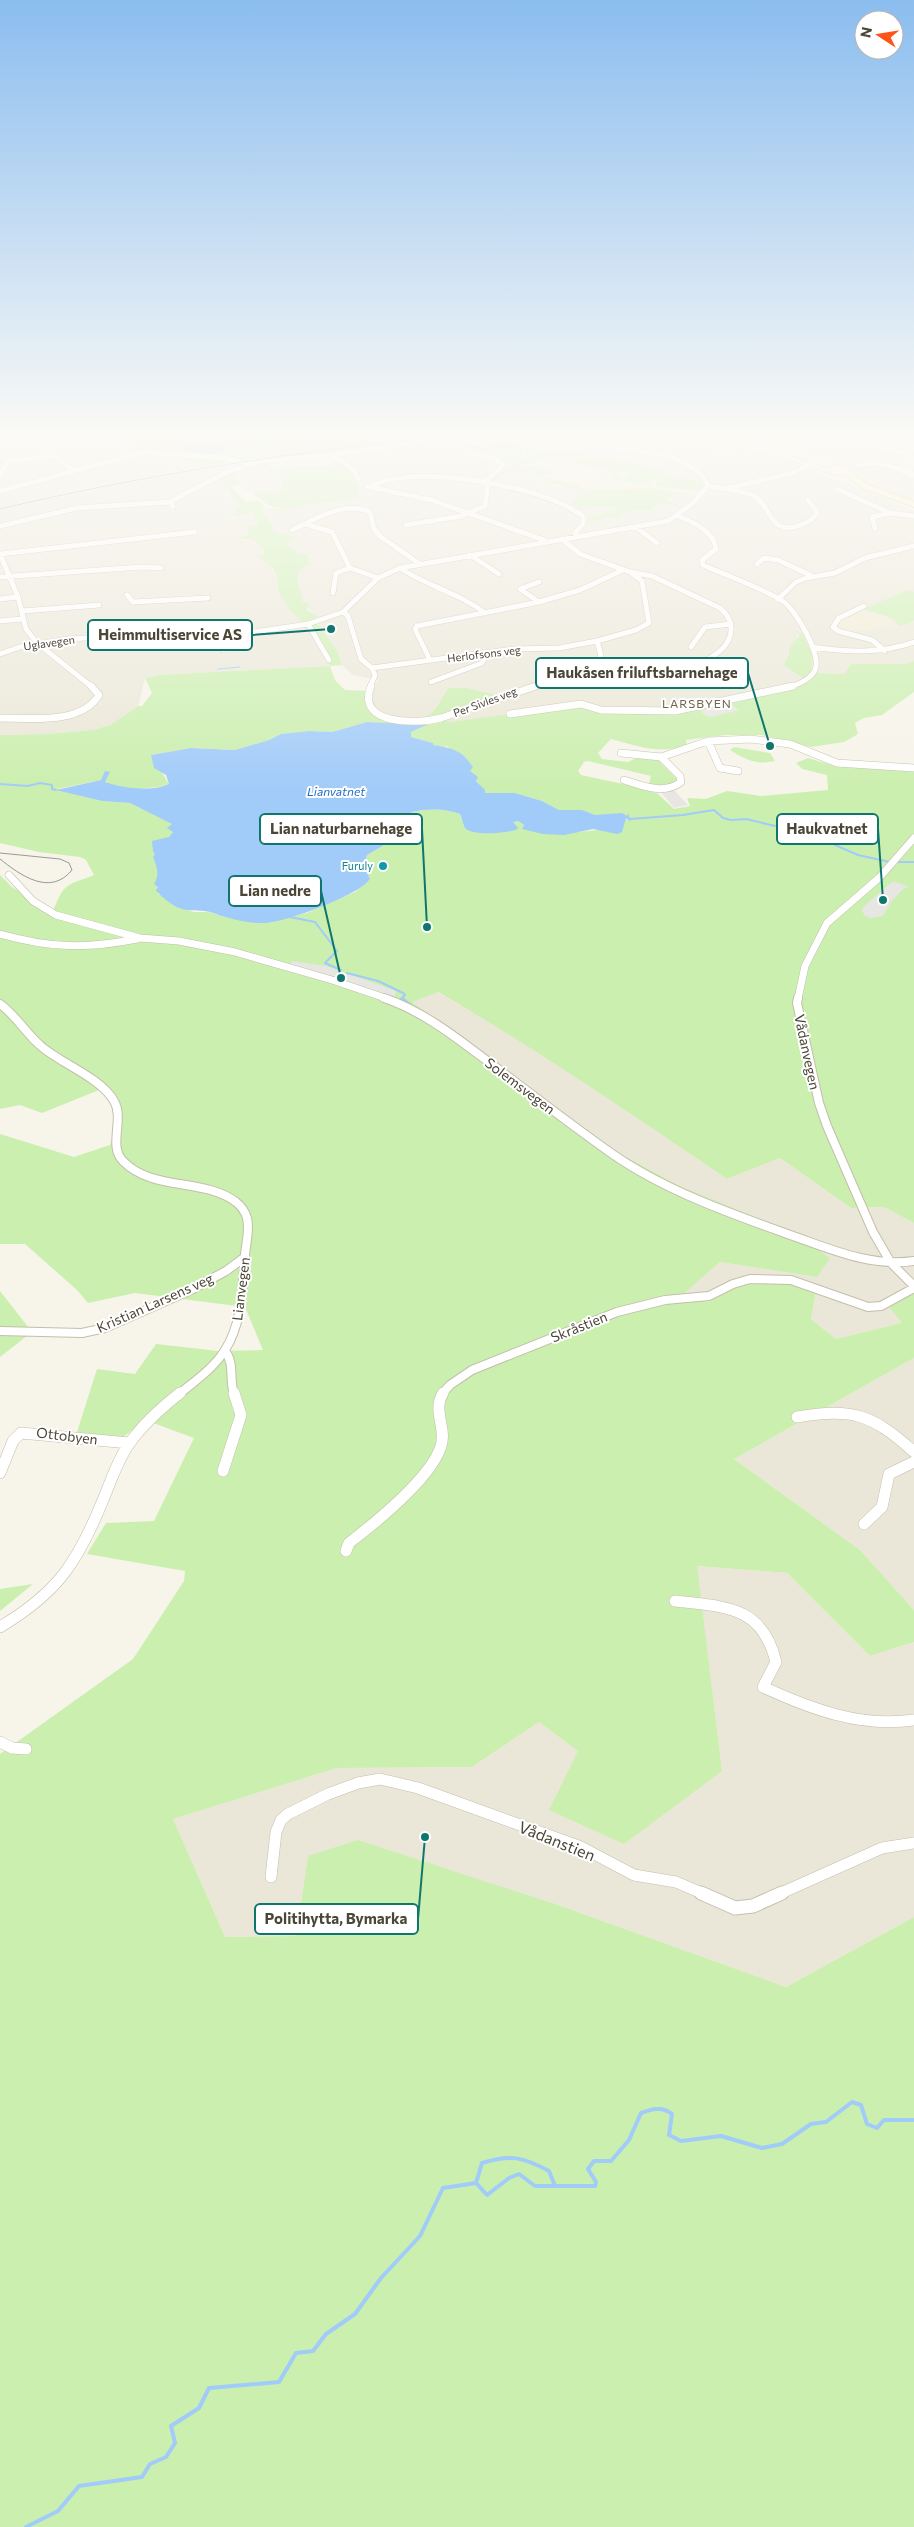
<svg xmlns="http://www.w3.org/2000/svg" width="914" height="2527" viewBox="0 0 914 2527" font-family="Commissioner,sans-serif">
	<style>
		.residential { fill: #ebe7d8 }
		.education { fill: #f1ecd3 }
		.green { fill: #cbefaf; fill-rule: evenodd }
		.parking { fill: #e8e6e2 }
		.water { fill: #a1cbf9 }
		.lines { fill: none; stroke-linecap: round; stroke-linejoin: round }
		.stream-far3 { stroke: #a1cbf9; stroke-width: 1 }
		.stream-far2 { stroke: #a1cbf9; stroke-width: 2 }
		.stream-far1 { stroke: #a1cbf9; stroke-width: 2.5 }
		.stream { stroke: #a1cbf9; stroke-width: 4 }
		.street-far4-casing { stroke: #c4beab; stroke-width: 6 }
		.street-far3-casing { stroke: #c4beab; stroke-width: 8 }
		.street-far2-casing { stroke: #c4beab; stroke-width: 10 }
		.street-far1-casing { stroke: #c4beab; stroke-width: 12 }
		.street-casing { stroke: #c4beab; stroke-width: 15 }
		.secondary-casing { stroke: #dcd195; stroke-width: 2 }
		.street-far4 { stroke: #fff; stroke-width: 5 }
		.street-far3 { stroke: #fff; stroke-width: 7 }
		.street-far2 { stroke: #fff; stroke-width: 8 }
		.street-far1 { stroke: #fff; stroke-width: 11 }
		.street { stroke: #fff; stroke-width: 13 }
		.secondary { fill: #fff8cc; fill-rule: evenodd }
		.tram { stroke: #999; stroke-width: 1 }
		.culture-dot { fill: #0f9aa8; stroke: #fff; stroke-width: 2 }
		.labels { text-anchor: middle; stroke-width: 4; stroke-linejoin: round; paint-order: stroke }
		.far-street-label { font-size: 11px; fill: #4c4637; stroke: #fff }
		.far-culture-label { font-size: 11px; fill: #0d838f; stroke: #fff; text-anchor: end }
		.far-neighbourhood-label { font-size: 12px; letter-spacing: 1px; fill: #70664d; stroke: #fff }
		.far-water-label { font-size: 12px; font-style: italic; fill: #216ec7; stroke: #fff }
		.street-label { font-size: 14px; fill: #4c4637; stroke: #fff }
		.near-street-label { font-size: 16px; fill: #4c4637; stroke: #fff }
		.leader { fill: none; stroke: #0f766e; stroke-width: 2 }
		.callout-dot { fill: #0f766e; stroke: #fff; stroke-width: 2 }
		.callout { fill: #fff; stroke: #0f766e; stroke-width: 2 }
		.callout-label { font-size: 15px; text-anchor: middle; font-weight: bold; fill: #4c4637 }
	</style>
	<rect width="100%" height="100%" fill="#f7f4ea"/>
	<path class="residential" d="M14,440H121L147,452H159L180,458L202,467L84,488L0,508V443Z
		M649,440H770L776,444L763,448L729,443Z
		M788,440H914V449L900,455L908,462L905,468H901L914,477V501L857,481L850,467L839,462L805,455L791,446L797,445Z
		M433,441L456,442L473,448L506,461L504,467L508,468L541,474L534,479L591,493L614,506L675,494L695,496L700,491L702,480L668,477L661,469L567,452L537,453L531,445L616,443L705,445V449L755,450L792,462L914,510V592L908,590L864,609L892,618L900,625L914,621V661L903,664H851L844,674L817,673L811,670L798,634L795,644L789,649L807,681L721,706L680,713L521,714L449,722L439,717L495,695L467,688H448L435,711L422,720L392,718L378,712L372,703L371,691L378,680L353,675L342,665L330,641L317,624L314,618L316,616L301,602L303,598L298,584V571L307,554H299L286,542L296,538L273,531L272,524L262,510L280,507L283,512L309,504L358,499L359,488L354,473L337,457Z
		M261,463L269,471H276L286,490L249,493L238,485L237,480L227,483L223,485L233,500L240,503L228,518H234L241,514L253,512L258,526H250L249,534L237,538L239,540L252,539L263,549L264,554L257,557L265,558L270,564L280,584L278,591L289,609L307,627L330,666L158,675L145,678L138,706L110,725L93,730L47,734L0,735V510L115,484L222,466L228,471Z
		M437,992L491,1022L566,1070L727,1179L780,1158L851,1208L884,1207L914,1223V1293L903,1323L836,1339L811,1319L817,1288L749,1281L708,1302L680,1296L720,1262L817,1277L682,1187L619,1153L411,1002Z
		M914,1358V1610L860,1550L734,1459Z
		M696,1566L787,1573L870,1656L914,1642V1917L786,1987L558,1905L308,1857L296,1936L225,1937L173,1819L337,1768L472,1767L539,1722L579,1751L722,1771Z"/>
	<path class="education" d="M567,452L661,469L668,477L702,480L704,485L695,496L675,494L648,511L617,508L614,506L605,508L590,492L533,479L540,474L508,468L537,453Z
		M316,458L321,467L269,471L261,463Z
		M861,610L890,618L895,625L853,632L844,631L838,627L836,624L841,619Z"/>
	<path class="green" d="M121,440L178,444L190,453L221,451L228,447L262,441L323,445L353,440H370L372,443L259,457L202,467L180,458L159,452H147Z
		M411,440H429L369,446L330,454L245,461L309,451Z
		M455,442L488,445L498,442L524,446L521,457L505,467L506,461Z
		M546,444L532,445L537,453L567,452L661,469L668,477L702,480L704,485L700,491L657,487L655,478L650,483L636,482L652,487L611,479L617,476L622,480L631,473L617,472V475L604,476L614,471L573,463L578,458C549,451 534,465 508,468L525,455L528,445Z
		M332,460C351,465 360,479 359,499L310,504L283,512L280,507H272L273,505L270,506L252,493L285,490L276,471H269L261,463L264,462L276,471L297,466H332L331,464L335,462Z
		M525,466H543L540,468L551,471L536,480L533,479L540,474L523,471L503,475L487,482L500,471Z
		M231,472L239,483L231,487L246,502L257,500L265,506L262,510L272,524L273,531L297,538L286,543L299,554H307L309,564L298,571V584L303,598L301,602L308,603L307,610L317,616L314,619C320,629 327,636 334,646C339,653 339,658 342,665L330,666L335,680L345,690L371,691C374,716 386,718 409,719C414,719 420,721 424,718C436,712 441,700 448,688H467L496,695L439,717L449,722L579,705L655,713L721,706L702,711L709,717L738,710L729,703L807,681L784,665L789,655V649L802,632L813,656L811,670L817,673L844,674L851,664H903L914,661V692L882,715L864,718L855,723L858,734L844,742L811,747L762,735H725L686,740L687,745C659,755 639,746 611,739L598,753L602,759L628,762L638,757L658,760L678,780C669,787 660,786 649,784L651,776L588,761L584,762L578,771L581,775L646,789L658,794L674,809L690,806L687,798L706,799L727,791L761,796L828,790L827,775L802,769L796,763L808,758L835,766L914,770V1223L884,1207L851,1208L780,1158L727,1179C632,1115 537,1049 438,992L412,1002L619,1153L682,1187L785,1229L830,1258L817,1277L720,1262L681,1296L708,1302L749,1281L817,1287L811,1319L836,1339L902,1323L887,1304L914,1293V1358L734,1459L860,1550L914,1610V1642L870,1656L787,1573L697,1566L722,1771L624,1844L549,1810L578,1751L539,1722L472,1767L337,1768L173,1819L225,1937L296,1936L308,1856L358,1840L558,1905L786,1987L914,1917V2527H0V1754L133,1659L184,1581L185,1571L87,1554L106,1523L154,1521L194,1438L145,1420L122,1438L77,1432L97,1369L135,1374L156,1344L218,1351L263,1350L245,1307L135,1293L88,1303L77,1290L25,1244H0V1134L74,1157L110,1145C119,1120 120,1108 99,1090L42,1113L20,1105L0,1109V875L12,887L53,911C65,881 67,886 94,875L86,860L80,857L39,852L0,843V735L47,734L93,730L110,725L138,706H142L152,693L145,678L158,675L330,666L307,627L289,609L278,591C280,574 270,560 255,556L264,554L263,549L252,539H236L249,534L248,527L258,525L253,512L227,518L232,515L240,503L233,500L229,491L222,486L226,482L216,478ZM367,722L402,725L421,724L423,727L411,732V737L433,743V745L440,748L447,746L470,771L485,793H515L542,801L559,810H581L595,815L627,816L631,822L626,818L622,828L552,834L523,829L524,825L518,821L464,827L460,814C441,807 414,808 396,819V822L383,828L386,844L367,855L364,866L370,879L355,892L307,913L290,917L233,919L208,912H194L177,907L166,897L158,894V868L153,857L173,832V824L130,803L102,801L57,789L101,780L104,776L105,782C123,789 151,791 169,784L151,755L191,748L235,750L269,740L281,734L309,731L332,732Z
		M550,479L578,485L581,489L589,490L653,489L696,495L675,494L665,500L680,506L678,507L662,502L648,511L632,510L619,516L625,518H606L587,523L588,518L618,509L614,506C603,509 591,504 582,511L570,502L587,492L540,480Z
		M908,590L914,592V621L900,626L892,618L863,609Z
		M734,747L770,753L775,761C756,765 746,760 730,750Z
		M0,1291L32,1332L0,1357Z
		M33,1584L0,1611V1589Z"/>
	<path class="parking" d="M729,703L739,710L709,717L701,712Z
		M674,790L688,805L674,808L661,792Z
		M893,881L909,887L903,889L890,903L883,916L871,918L865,916L862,911L863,907Z
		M292,961L326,966L396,991L394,999L288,967Z"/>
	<path class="water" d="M132,440H353L315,446L262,441L228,447L215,455L190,453L178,444L169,443L163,446Z
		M367,722L427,725L411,732V737L433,743V745C452,748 462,750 473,767L470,771L478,777L476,781L485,790V793H515L542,801L559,810H582L595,815L622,813L627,816L628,813L631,822L626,818L622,832L617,834L593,829L564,835L543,834L522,829L524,825L518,821L513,822L518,828L516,830C504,833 476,836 466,829C463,826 462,818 460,814C441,807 414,808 396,819V822L383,828L386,844L367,855L364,866L370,879C358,896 288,921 266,923C247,924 227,918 210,912C200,909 189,912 179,908C173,906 159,895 156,890L158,887L154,884C160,875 157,867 153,857L155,854L153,851L152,841L169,837L173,832L167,828L172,824L130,803L102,801L56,790L101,780L105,771L110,772L105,782C122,788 153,792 169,784L166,775L154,768L151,755L191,748L235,750L269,740L281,734L309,731L332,732Z"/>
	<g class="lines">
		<path class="stream-far3" d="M218,669L240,667"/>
		<path class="stream-far2" d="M0,784L28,786L40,783L52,785V789L56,790
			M630,819L683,815L714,810L723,818L731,820L746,819L775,826L793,823L810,826L816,833L835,845L858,855L890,862
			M896,862H914
			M290,917L315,922L337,951L325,963L341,970
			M347,973L378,981L403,993L405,995L401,999"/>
		<path class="stream-far1" d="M402,998L411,1005"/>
		<path class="stream" d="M476,2183L482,2163C511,2154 523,2157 549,2171L555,2186
			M26,2527L58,2511L79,2486L142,2477L150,2464L166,2457L175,2443L171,2426L199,2408L209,2388L279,2382L296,2353L313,2351L326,2334L355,2314L381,2278L420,2236L443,2188L476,2183L487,2195L509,2178L519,2174L535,2186H595L596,2182L588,2169L594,2161H611L629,2140L641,2113C652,2109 662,2106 672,2114L669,2135L681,2141L721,2136L762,2148L782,2144L811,2124L826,2122L852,2102L861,2105L867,2124L877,2128L884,2120H914"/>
		<defs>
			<path id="street-far4" d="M859,440L899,453L914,450
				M46,443L56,456L73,471
				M468,452L498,460L503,465L484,483
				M332,455L354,470L358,479
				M857,466L872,462L901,469
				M912,475L911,471L899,470L914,476
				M0,476L8,461L56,456
				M708,486C722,489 742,490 754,496C772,505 768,539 803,524C809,522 814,519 817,512L808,500
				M367,487C380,482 394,478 408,477C456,474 544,488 583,516V524L575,533L577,537
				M370,487L431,500L544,540
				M728,488L792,473L809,465
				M837,489L890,513L914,516
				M0,491L144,452L224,458L247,464
				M173,507L171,502L175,499L225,473L260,461L332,455L424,441L450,440L483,445L495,440
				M678,516C693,522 714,531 716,549L702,560L703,565C727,576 763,588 784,602C796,611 822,655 815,670C811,679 799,684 790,687
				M305,524L332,532L350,568L378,578
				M406,525L462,516L485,506L488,484
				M0,526L77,508L171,502
				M637,528L657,543
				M875,528L872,517L890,513
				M292,530C316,519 344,500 370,512L374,529L381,537L420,564
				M562,539L580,554L630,572L642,581L649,623L636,630L597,641L601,656L590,669
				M0,554L18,597L26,629L37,643L92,687
				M0,554L195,532
				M470,555L499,574
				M757,564L764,558L778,560L812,576
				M400,568C427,586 459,593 485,613
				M0,577L141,567L161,568
				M539,582L520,589L539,602
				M333,593L336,573L350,568
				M127,595L133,602L208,598
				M0,599L18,597
				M778,599L796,582L806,578L835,573L865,558L914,546
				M864,606L839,618L833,627L838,631L872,640L885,651
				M22,611L99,605
				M343,612L348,616L361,659L372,668L375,675L370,687
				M0,621L22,619
				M308,624L329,660
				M218,634L223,650
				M691,647L705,627L731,624
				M812,647C847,652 880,654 914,642
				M0,654L20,647L68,639L172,633L240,634L308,624L343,612L378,578L400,568L668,521L692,504L708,486C695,457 655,453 627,449C616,447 606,447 597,441
				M430,660L415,629L417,626L539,602L580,590L623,570
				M372,668L514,649L559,648L597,641
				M431,682L482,663L485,657L483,653
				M625,685C653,678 733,665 731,628C731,619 726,613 720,608L652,576L630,572
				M532,687L541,684"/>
			<path id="street-far3" d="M371,686C355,726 418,724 441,718L536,686
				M510,714L581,704L601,710L675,711L793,686
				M0,718C30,718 81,725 99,695L91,686
				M708,741L720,768L738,771
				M621,753L661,757L708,741L751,739L790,744L837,763L914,768
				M624,780C643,786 664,795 681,782L680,776L661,757
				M9,875L33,901L56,915L140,938L179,941L235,952L332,980L388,999
				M0,934C50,948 86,949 137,939
				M798,999L805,966L827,923L880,877L914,838"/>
			<path id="street-far2" d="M384,998C423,1011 457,1038 490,1063C530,1093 570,1124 611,1153C665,1191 732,1214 793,1236C833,1250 871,1267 914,1261
				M798,998L797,1003L819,1103L827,1126L873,1232L891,1263L914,1286
				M0,1004C17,1016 26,1034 42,1047C62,1064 101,1078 114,1101C125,1119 107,1147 124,1162C153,1191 204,1178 236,1202C241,1206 245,1211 247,1218C250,1230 246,1243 245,1255C242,1287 243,1322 225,1350C214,1368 195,1381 179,1394
				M0,1331L82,1333L105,1328L191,1290L226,1271L245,1257
				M225,1351C235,1364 229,1379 234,1394
				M442,1394L450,1385L472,1370L617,1312L665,1300L709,1296L733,1284L750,1279L791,1280L868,1307L881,1306L914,1288"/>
			<path id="street-far1" d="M797,1417C853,1408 872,1414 914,1452
				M223,1471L241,1415L234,1393
				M0,1473L13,1441L21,1433L129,1443
				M864,1524L882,1507L889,1474L914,1462
				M346,1551L349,1543C375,1523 432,1477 441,1446C447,1428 432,1411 443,1393
				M675,1601C725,1607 762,1605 776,1662L763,1687C811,1709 861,1728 914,1720
				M0,1627C59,1592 78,1561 103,1500C111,1481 117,1461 129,1444C143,1424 161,1408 180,1393
				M0,1742L12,1748L26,1749
				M271,1877L276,1832L281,1820L288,1814L328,1794L358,1783L380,1779L418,1788L581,1847L634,1875L676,1882L704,1894
				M779,1894L882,1848L914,1843"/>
			<path id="street" d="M701,1893L735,1908L753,1906L782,1893"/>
			<path id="secondary" d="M490,440L726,442L766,448L825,468L834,465L848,467L852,474L867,484L914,502V507L862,488L844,474L836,475L762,452L726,446L494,442Z
				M773,440H782L808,457L801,459Z"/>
		</defs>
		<use href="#street-far4" class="street-far4-casing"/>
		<use href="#street-far3" class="street-far3-casing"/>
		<use href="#street-far2" class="street-far2-casing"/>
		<use href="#street-far1" class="street-far1-casing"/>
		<use href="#street" class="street-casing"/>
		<use href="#secondary" class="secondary-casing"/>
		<use href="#street-far4" class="street-far4"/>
		<use href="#street-far3" class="street-far3"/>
		<use href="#street-far2" class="street-far2"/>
		<use href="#street-far1" class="street-far1"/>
		<use href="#street" class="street"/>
		<use href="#secondary" class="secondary"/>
		<path class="tram" d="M0,509C134,477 270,456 407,440
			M0,853L60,859L69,863L72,870C50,897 20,875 0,859"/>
	</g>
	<linearGradient id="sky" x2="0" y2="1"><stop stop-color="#8bbdef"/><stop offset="0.55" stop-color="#fbfaf6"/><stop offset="1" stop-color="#fbfaf6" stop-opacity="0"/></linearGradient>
	<rect width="914" height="793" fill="url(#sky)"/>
	<circle class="culture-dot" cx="383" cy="866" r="5"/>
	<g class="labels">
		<g class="far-street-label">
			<text transform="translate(49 643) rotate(-8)" y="4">Uglavegen</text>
			<text transform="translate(484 654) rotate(-7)" y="4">Herlofsons veg</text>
			<text transform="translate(485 702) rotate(-20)" y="4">Per Sivles veg</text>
		</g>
		<g class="far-culture-label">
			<text x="373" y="870">Furuly</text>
		</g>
		<g class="far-neighbourhood-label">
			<text x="697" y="708">LARSBYEN</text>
		</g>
		<g class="far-water-label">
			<text x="336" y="796">Lianvatnet</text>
		</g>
		<g class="street-label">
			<text transform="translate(807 1052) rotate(78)" y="5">Vådanvegen</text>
			<text transform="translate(520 1086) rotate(37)" y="5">Solemsvegen</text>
			<text transform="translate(241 1289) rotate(-83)" y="5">Lianvegen</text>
			<text transform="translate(155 1303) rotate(-24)" y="5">Kristian Larsens veg</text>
			<text transform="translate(579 1327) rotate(-22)" y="5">Skråstien</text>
			<text transform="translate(67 1436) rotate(7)" y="5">Ottobyen</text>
		</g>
		<g class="near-street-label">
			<text transform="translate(557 1841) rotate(22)" y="6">Vådanstien</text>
		</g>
	</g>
	<path class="leader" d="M331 629L252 635M770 746L748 673M883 900L878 829M427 927L422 829M341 978L321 891M425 1837L418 1919"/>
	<g class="callout-dot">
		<circle cx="331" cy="629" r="5"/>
		<circle cx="770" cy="746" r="5"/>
		<circle cx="883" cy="900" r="5"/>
		<circle cx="427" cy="927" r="5"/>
		<circle cx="341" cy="978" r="5"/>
		<circle cx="425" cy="1837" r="5"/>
	</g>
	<g class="callout">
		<rect x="88" y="620" width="164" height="30" rx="5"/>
		<rect x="536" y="658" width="212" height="30" rx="5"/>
		<rect x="777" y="814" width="101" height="30" rx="5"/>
		<rect x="260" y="814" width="162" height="30" rx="5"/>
		<rect x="229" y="876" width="92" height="30" rx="5"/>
		<rect x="255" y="1904" width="163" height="30" rx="5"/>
	</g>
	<g class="callout-label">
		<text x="170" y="640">Heimmultiservice AS</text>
		<text x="642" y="678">Haukåsen friluftsbarnehage</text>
		<text x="827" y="834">Haukvatnet</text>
		<text x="341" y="834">Lian naturbarnehage</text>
		<text x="275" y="896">Lian nedre</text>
		<text x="336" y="1924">Politihytta, Bymarka</text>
	</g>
	<g transform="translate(879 35) rotate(282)"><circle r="24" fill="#ffffff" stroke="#b7b5af"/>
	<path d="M0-4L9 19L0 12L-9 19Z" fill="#ff5519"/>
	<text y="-8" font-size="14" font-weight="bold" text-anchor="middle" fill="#4c4637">N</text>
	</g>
</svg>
